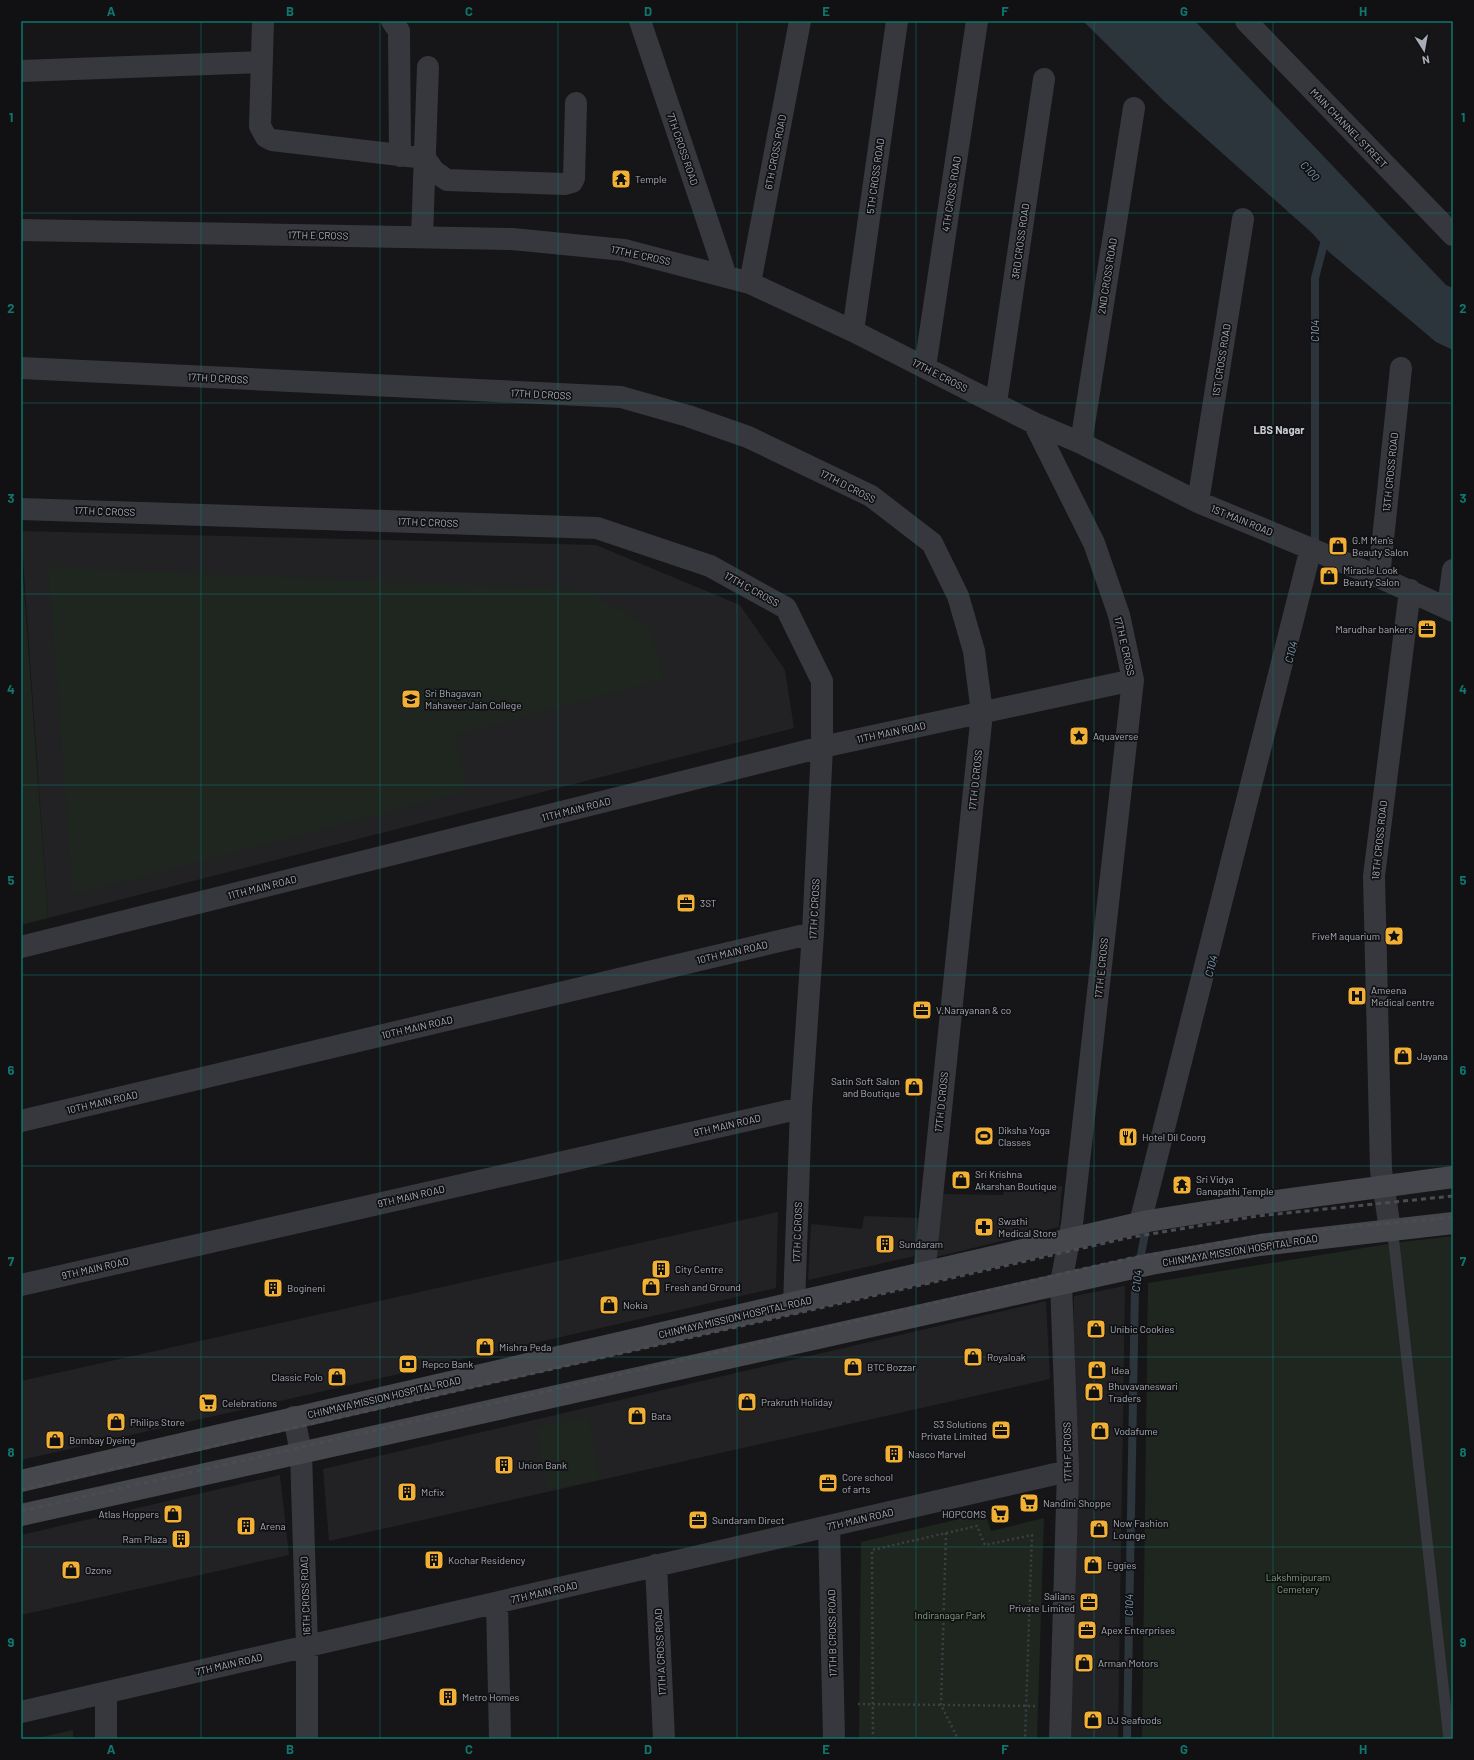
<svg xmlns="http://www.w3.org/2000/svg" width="1474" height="1760" viewBox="0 0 1474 1760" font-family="Barlow,sans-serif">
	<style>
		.built { fill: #222225 }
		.green { fill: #1e261f }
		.water { fill: #2c353c }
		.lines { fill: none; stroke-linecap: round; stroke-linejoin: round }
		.stream { stroke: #2c353c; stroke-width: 8 }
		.path { stroke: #3d3f44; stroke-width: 2.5; stroke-dasharray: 2 3; stroke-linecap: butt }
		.lane { stroke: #37383d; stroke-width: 11 }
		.street { stroke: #37383d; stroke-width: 22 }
		.secondary { stroke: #45474d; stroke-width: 22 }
		.rail { stroke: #4a4c52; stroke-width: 3; stroke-dasharray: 5 4; stroke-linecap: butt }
		.grid { fill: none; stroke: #0f766e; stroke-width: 1; stroke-opacity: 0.55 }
		.labels { text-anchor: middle; stroke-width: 3.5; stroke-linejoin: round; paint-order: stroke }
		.street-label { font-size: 10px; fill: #a8adb8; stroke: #111113 }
		.poi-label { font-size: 10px; fill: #a8adb8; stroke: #111113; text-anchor: start }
		.park-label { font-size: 10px; fill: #7fa381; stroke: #111113 }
		.water-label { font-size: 11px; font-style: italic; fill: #7f9bb3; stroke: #111113 }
		.neighbourhood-label { font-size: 11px; font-weight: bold; fill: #c9ccd4; stroke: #111113 }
		.neatline { fill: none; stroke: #0f766e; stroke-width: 1.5 }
		.grid-label { font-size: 13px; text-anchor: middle; font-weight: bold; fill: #0f766e }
	</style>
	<rect width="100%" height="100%" fill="#161618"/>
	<path class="built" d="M21,531L596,545L740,605L785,670L794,728L48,918Z
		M1006,1184L1062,1186L1059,1227L936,1257L943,1194L1003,1195Z
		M778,1212L776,1288L21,1460V1381Z
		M864,1216L919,1218L915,1256L808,1280L811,1224L862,1229Z
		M1125,1286L1118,1738L1066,1739L1074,1296Z
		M1046,1301L1050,1379L329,1541L323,1469Z
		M280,1475L289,1555L21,1615V1535Z"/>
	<path class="green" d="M21,548L48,918L21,925Z
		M48,567L582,590L648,624L664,679L455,735L468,791L73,895Z
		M1453,1236V1739H1142L1148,1283L1394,1243Z
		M588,1417L600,1479L547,1490L535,1427Z
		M985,1513L991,1531L1044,1518L1037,1739H859L861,1542Z
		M73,1730V1739H33Z"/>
	<path class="water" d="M1083,21H1195L1446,285L1453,288V350L1436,342L1329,252L1312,233L1166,103Z"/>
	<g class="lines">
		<path class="stream" d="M1315,548V278L1326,236
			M1127,1739L1135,1286L1147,1223"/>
		<path class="path" d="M946,1533L941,1705L958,1739
			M858,1704L1037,1706
			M873,1739L872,1550L977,1526L985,1545L1032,1535L1025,1739"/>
		<path class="lane" d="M1390,1229L1394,1243L1449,1739"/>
		<path class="street" d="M263,21L260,126L266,137L272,140L425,158L434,171L447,180L565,184L572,182L574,178L576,103
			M392,21L399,31L400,156
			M640,21L726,276
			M1246,21L1453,235
			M21,71L262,62
			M21,230L512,239L624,250L750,283L853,331L1034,423L1094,543L1119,615L1133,680L1072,1224L1061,1283L1068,1471L1060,1739
			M422,237L428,67
			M750,283L800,21
			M853,331L897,21
			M925,367L977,21
			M21,368L621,397L688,416L748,437L871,496L932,543L958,596L974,651L982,713L924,1274
			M996,403L1044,79
			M1034,423L1081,443L1198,502L1379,577L1453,611
			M1081,443L1134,108
			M1198,502L1243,219
			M21,509L597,528L710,566L786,608L822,681V747L813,933L801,1108L794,1304
			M1379,577L1401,368
			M1448,608L1453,570
			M21,947L822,747L1133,680
			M21,1121L813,933
			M1140,1223L1311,548
			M1390,1229L1381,1170L1374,876L1410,590
			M21,1285L801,1108
			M294,1417L301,1453L307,1646V1739
			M829,1526L834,1739
			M656,1565L664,1739
			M497,1603L500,1739
			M21,1712L1068,1471
			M106,1739V1693"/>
		<path class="secondary" d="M21,1481L1148,1221L1255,1204L1453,1177
			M21,1515L1151,1264L1260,1245L1453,1223"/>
		<path class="rail" d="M21,1490L1127,1238L1257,1216L1453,1196
			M21,1511L1131,1258L1260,1236L1453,1217"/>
	</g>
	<path class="grid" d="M201,21V1739M380,21V1739M558,21V1739M737,21V1739M916,21V1739M1094,21V1739M1273,21V1739M21,213H1453M21,403H1453M21,594H1453M21,785H1453M21,975H1453M21,1166H1453M21,1357H1453M21,1547H1453"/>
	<defs>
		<symbol id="temple-square" viewBox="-11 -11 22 22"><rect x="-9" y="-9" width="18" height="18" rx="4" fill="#f2b134" stroke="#111113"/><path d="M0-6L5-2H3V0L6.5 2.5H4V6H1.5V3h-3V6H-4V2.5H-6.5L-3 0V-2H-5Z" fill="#111"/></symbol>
		<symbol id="shop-square" viewBox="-11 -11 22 22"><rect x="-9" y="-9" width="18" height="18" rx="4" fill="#f2b134" stroke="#111113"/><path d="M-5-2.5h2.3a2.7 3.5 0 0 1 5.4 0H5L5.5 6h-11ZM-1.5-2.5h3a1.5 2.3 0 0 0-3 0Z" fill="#111"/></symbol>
		<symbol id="office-square" viewBox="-11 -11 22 22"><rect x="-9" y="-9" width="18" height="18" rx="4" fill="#f2b134" stroke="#111113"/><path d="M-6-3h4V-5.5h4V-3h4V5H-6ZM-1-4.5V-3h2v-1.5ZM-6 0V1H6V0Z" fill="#111"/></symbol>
		<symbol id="university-square" viewBox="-11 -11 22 22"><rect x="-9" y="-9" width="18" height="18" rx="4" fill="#f2b134" stroke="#111113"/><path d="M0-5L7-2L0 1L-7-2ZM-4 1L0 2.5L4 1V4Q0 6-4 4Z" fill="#111"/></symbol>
		<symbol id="sight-square" viewBox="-11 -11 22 22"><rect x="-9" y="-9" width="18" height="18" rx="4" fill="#f2b134" stroke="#111113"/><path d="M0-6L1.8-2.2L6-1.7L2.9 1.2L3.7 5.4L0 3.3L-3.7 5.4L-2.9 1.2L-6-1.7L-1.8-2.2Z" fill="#111"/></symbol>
		<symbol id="hospital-square" viewBox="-11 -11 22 22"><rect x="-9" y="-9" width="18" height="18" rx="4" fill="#f2b134" stroke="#111113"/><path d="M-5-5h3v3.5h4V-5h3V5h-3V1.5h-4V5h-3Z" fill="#111"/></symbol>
		<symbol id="stadium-square" viewBox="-11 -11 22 22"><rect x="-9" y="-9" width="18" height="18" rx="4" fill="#f2b134" stroke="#111113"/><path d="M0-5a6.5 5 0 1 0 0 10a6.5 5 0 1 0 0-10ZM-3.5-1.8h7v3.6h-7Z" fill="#111"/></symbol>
		<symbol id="restaurant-square" viewBox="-11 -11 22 22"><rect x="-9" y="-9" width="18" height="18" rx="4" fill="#f2b134" stroke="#111113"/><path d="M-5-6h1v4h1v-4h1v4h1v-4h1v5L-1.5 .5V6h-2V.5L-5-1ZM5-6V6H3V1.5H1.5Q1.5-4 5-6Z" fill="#111"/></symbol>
		<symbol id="pharmacy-square" viewBox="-11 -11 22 22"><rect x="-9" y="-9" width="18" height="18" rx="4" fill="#f2b134" stroke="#111113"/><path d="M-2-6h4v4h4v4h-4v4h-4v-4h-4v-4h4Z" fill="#111"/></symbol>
		<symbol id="building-square" viewBox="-11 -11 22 22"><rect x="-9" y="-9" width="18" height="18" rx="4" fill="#f2b134" stroke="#111113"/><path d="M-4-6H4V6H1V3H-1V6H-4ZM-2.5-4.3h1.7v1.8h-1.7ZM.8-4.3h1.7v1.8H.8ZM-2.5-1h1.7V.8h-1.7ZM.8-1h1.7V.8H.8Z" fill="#111"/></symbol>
		<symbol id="bank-square" viewBox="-11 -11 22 22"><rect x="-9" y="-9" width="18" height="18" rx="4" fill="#f2b134" stroke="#111113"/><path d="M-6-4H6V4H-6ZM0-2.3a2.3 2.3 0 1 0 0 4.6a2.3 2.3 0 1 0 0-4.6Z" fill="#111"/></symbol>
		<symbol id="supermarket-square" viewBox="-11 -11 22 22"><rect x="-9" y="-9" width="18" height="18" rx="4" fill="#f2b134" stroke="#111113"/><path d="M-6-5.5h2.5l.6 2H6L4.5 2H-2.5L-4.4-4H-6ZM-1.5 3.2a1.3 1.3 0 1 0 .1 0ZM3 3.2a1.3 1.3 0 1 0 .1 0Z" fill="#111"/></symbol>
	</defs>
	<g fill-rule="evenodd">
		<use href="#temple-square" x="610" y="168" width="22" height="22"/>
		<use href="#shop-square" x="1327" y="535" width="22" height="22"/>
		<use href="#shop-square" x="1318" y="565" width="22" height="22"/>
		<use href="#office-square" x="1416" y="618" width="22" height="22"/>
		<use href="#university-square" x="400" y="688" width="22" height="22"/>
		<use href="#sight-square" x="1068" y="725" width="22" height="22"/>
		<use href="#office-square" x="675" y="892" width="22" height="22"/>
		<use href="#sight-square" x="1383" y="925" width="22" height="22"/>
		<use href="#hospital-square" x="1346" y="985" width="22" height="22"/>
		<use href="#office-square" x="911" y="999" width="22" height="22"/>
		<use href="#shop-square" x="1392" y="1045" width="22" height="22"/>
		<use href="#shop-square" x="903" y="1076" width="22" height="22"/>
		<use href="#stadium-square" x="973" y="1125" width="22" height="22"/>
		<use href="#restaurant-square" x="1117" y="1126" width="22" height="22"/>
		<use href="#shop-square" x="950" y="1169" width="22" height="22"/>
		<use href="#temple-square" x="1171" y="1174" width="22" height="22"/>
		<use href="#pharmacy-square" x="973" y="1216" width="22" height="22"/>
		<use href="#building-square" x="874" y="1233" width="22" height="22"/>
		<use href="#building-square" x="650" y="1258" width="22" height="22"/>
		<use href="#shop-square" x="640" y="1276" width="22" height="22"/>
		<use href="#building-square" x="262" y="1277" width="22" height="22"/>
		<use href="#shop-square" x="598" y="1294" width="22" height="22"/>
		<use href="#shop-square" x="1085" y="1318" width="22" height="22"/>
		<use href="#shop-square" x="474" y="1336" width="22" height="22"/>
		<use href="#shop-square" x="962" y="1346" width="22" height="22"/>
		<use href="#bank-square" x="397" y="1353" width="22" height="22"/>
		<use href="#shop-square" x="842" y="1356" width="22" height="22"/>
		<use href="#shop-square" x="1086" y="1359" width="22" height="22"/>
		<use href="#shop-square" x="326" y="1366" width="22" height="22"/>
		<use href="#shop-square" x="1083" y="1381" width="22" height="22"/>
		<use href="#shop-square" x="736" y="1391" width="22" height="22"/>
		<use href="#supermarket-square" x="197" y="1392" width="22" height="22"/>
		<use href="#shop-square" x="626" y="1405" width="22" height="22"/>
		<use href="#shop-square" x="105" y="1411" width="22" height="22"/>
		<use href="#office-square" x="990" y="1419" width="22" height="22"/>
		<use href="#shop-square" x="1089" y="1420" width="22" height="22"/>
		<use href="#shop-square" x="44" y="1429" width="22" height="22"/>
		<use href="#building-square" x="883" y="1443" width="22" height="22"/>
		<use href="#building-square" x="493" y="1454" width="22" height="22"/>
		<use href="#office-square" x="817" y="1472" width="22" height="22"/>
		<use href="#building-square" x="396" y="1481" width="22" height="22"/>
		<use href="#supermarket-square" x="1018" y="1492" width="22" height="22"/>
		<use href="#shop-square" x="162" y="1503" width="22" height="22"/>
		<use href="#supermarket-square" x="989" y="1503" width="22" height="22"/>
		<use href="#office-square" x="687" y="1509" width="22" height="22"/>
		<use href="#building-square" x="235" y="1515" width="22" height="22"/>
		<use href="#shop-square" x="1088" y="1518" width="22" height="22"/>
		<use href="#building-square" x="170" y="1528" width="22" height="22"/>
		<use href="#building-square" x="423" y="1549" width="22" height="22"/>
		<use href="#shop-square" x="1082" y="1554" width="22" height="22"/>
		<use href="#shop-square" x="60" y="1559" width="22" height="22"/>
		<use href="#office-square" x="1078" y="1591" width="22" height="22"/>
		<use href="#office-square" x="1076" y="1619" width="22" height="22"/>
		<use href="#shop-square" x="1073" y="1652" width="22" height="22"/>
		<use href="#building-square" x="437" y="1686" width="22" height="22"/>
		<use href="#shop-square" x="1082" y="1709" width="22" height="22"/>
	</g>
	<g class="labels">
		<g class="street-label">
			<text transform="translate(1349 128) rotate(46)" y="4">MAIN CHANNEL STREET</text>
			<text transform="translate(683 149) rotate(71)" y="4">7TH CROSS ROAD</text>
			<text transform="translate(775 152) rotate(-79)" y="4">6TH CROSS ROAD</text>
			<text transform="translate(875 176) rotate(-82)" y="4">5TH CROSS ROAD</text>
			<text transform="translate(951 194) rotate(-81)" y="4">4TH CROSS ROAD</text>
			<text transform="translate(318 235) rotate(1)" y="4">17TH E CROSS</text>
			<text transform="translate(1020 241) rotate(-82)" y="4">3RD CROSS ROAD</text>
			<text transform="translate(641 255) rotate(12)" y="4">17TH E CROSS</text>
			<text transform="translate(1107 276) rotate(-81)" y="4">2ND CROSS ROAD</text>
			<text transform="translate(1221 360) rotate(-81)" y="4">1ST CROSS ROAD</text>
			<text transform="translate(940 375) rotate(27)" y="4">17TH E CROSS</text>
			<text transform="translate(218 378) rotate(3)" y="4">17TH D CROSS</text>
			<text transform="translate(541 394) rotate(3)" y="4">17TH D CROSS</text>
			<text transform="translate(1390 472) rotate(-84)" y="4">13TH CROSS ROAD</text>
			<text transform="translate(848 486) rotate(27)" y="4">17TH D CROSS</text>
			<text transform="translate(105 511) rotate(2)" y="4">17TH C CROSS</text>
			<text transform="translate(1242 520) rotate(22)" y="4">1ST MAIN ROAD</text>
			<text transform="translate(428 522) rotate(2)" y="4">17TH C CROSS</text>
			<text transform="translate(752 589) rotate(29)" y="4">17TH C CROSS</text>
			<text transform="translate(1125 646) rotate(77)" y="4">17TH E CROSS</text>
			<text transform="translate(891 732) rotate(-12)" y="4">11TH MAIN ROAD</text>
			<text transform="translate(975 780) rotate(-84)" y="4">17TH D CROSS</text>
			<text transform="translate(576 809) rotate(-14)" y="4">11TH MAIN ROAD</text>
			<text transform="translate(1379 840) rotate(-84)" y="4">18TH CROSS ROAD</text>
			<text transform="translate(262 887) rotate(-14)" y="4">11TH MAIN ROAD</text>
			<text transform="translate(814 909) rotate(-87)" y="4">17TH C CROSS</text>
			<text transform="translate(732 952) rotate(-13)" y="4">10TH MAIN ROAD</text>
			<text transform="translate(1101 968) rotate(-84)" y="4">17TH E CROSS</text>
			<text transform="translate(417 1027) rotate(-13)" y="4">10TH MAIN ROAD</text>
			<text transform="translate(102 1102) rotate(-13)" y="4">10TH MAIN ROAD</text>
			<text transform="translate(941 1102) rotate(-84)" y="4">17TH D CROSS</text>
			<text transform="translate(727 1125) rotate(-13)" y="4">9TH MAIN ROAD</text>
			<text transform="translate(411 1196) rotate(-13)" y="4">9TH MAIN ROAD</text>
			<text transform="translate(797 1232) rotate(-88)" y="4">17TH C CROSS</text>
			<text transform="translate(1240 1250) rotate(-9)" y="4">CHINMAYA MISSION HOSPITAL ROAD</text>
			<text transform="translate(95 1268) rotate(-13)" y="4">9TH MAIN ROAD</text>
			<text transform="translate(735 1317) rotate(-13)" y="4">CHINMAYA MISSION HOSPITAL ROAD</text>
			<text transform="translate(384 1397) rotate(-13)" y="4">CHINMAYA MISSION HOSPITAL ROAD</text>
			<text transform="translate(1067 1452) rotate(-91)" y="4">17TH F CROSS</text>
			<text transform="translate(860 1519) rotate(-13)" y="4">7TH MAIN ROAD</text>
			<text transform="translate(544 1592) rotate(-13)" y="4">7TH MAIN ROAD</text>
			<text transform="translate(305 1596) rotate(-92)" y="4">16TH CROSS ROAD</text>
			<text transform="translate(832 1633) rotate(-91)" y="4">17TH B CROSS ROAD</text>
			<text transform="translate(660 1652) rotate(-93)" y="4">17TH A CROSS ROAD</text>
			<text transform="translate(229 1664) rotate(-13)" y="4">7TH MAIN ROAD</text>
		</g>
		<g class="poi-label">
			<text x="635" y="183">Temple</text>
			<text x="1352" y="544">G.M Men's<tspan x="1352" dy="12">Beauty Salon</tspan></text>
			<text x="1343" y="574">Miracle Look<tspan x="1343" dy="12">Beauty Salon</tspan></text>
			<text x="1413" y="633" text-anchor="end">Marudhar bankers</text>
			<text x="425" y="697">Sri Bhagavan<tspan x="425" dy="12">Mahaveer Jain College</tspan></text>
			<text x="1093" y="740">Aquaverse</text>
			<text x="700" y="907">3ST</text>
			<text x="1380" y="940" text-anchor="end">FiveM aquarium</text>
			<text x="1371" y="994">Ameena<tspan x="1371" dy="12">Medical centre</tspan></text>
			<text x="936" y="1014">V.Narayanan &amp; co</text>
			<text x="1417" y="1060">Jayana</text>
			<text x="900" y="1085" text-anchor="end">Satin Soft Salon<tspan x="900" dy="12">and Boutique</tspan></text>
			<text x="998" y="1134">Diksha Yoga<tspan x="998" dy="12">Classes</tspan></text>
			<text x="1142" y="1141">Hotel Dil Coorg</text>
			<text x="975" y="1178">Sri Krishna<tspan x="975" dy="12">Akarshan Boutique</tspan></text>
			<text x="1196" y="1183">Sri Vidya<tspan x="1196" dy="12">Ganapathi Temple</tspan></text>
			<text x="998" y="1225">Swathi<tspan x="998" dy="12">Medical Store</tspan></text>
			<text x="899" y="1248">Sundaram</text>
			<text x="675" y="1273">City Centre</text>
			<text x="665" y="1291">Fresh and Ground</text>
			<text x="287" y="1292">Bogineni</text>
			<text x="623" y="1309">Nokia</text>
			<text x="1110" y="1333">Unibic Cookies</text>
			<text x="499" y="1351">Mishra Peda</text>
			<text x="987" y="1361">Royaloak</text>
			<text x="422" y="1368">Repco Bank</text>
			<text x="867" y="1371">BTC Bozzar</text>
			<text x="1111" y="1374">Idea</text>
			<text x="323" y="1381" text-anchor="end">Classic Polo</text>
			<text x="1108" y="1390">Bhuvavaneswari<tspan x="1108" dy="12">Traders</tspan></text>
			<text x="761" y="1406">Prakruth Holiday</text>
			<text x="222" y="1407">Celebrations</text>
			<text x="651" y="1420">Bata</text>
			<text x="130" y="1426">Philips Store</text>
			<text x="987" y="1428" text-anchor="end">S3 Solutions<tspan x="987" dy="12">Private Limited</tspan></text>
			<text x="1114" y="1435">Vodafume</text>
			<text x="69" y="1444">Bombay Dyeing</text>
			<text x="908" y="1458">Nasco Marvel</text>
			<text x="518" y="1469">Union Bank</text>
			<text x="842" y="1481">Core school<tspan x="842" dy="12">of arts</tspan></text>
			<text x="421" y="1496">Mcfix</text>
			<text x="1043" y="1507">Nandini Shoppe</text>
			<text x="159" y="1518" text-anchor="end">Atlas Hoppers</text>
			<text x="986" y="1518" text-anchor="end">HOPCOMS</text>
			<text x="712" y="1524">Sundaram Direct</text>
			<text x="1113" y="1527">Now Fashion<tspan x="1113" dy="12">Lounge</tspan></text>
			<text x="260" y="1530">Arena</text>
			<text x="167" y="1543" text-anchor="end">Ram Plaza</text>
			<text x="448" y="1564">Kochar Residency</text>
			<text x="1107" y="1569">Eggies</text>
			<text x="85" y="1574">Ozone</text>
			<text x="1075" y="1600" text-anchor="end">Salians<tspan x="1075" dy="12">Private Limited</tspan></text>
			<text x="1101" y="1634">Apex Enterprises</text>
			<text x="1098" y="1667">Arman Motors</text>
			<text x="462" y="1701">Metro Homes</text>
			<text x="1107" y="1724">DJ Seafoods</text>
		</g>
		<g class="park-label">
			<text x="1298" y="1581">Lakshmipuram<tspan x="1298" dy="12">Cemetery</tspan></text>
			<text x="950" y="1619">Indiranagar Park</text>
		</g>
		<g class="water-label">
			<text transform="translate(1310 171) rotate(48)" y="4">C100</text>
			<text transform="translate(1315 331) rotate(-90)" y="4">C104</text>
			<text transform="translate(1291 652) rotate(-76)" y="4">C104</text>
			<text transform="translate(1211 966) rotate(-76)" y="4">C104</text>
			<text transform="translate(1137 1281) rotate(-83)" y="4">C104</text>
			<text transform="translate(1129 1605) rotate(-89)" y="4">C104</text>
		</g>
		<g class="neighbourhood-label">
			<text x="1279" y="434">LBS Nagar</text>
		</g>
	</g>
	<rect width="1474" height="1760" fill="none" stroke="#111113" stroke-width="44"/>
	<g transform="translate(1424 50) rotate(169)" stroke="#111113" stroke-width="3" paint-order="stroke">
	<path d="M0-3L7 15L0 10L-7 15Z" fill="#a8adb8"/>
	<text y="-6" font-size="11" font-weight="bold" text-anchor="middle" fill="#a8adb8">N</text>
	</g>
	<rect x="22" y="22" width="1430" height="1716" class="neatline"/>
	<g class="grid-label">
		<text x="111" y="16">A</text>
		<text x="290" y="16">B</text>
		<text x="469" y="16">C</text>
		<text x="648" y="16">D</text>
		<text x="826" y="16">E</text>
		<text x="1005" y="16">F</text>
		<text x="1184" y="16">G</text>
		<text x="1363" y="16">H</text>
		<text x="11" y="122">1</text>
		<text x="1463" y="122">1</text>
		<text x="11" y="313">2</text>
		<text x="1463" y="313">2</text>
		<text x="11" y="503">3</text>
		<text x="1463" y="503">3</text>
		<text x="11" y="694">4</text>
		<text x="1463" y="694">4</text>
		<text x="11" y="885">5</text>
		<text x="1463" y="885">5</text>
		<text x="11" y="1075">6</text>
		<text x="1463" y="1075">6</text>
		<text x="11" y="1266">7</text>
		<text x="1463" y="1266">7</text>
		<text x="11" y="1457">8</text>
		<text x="1463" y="1457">8</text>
		<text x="11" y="1647">9</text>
		<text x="1463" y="1647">9</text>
		<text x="111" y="1754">A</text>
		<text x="290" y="1754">B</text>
		<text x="469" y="1754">C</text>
		<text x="648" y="1754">D</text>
		<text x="826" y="1754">E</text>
		<text x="1005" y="1754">F</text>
		<text x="1184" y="1754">G</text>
		<text x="1363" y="1754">H</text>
	</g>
</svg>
